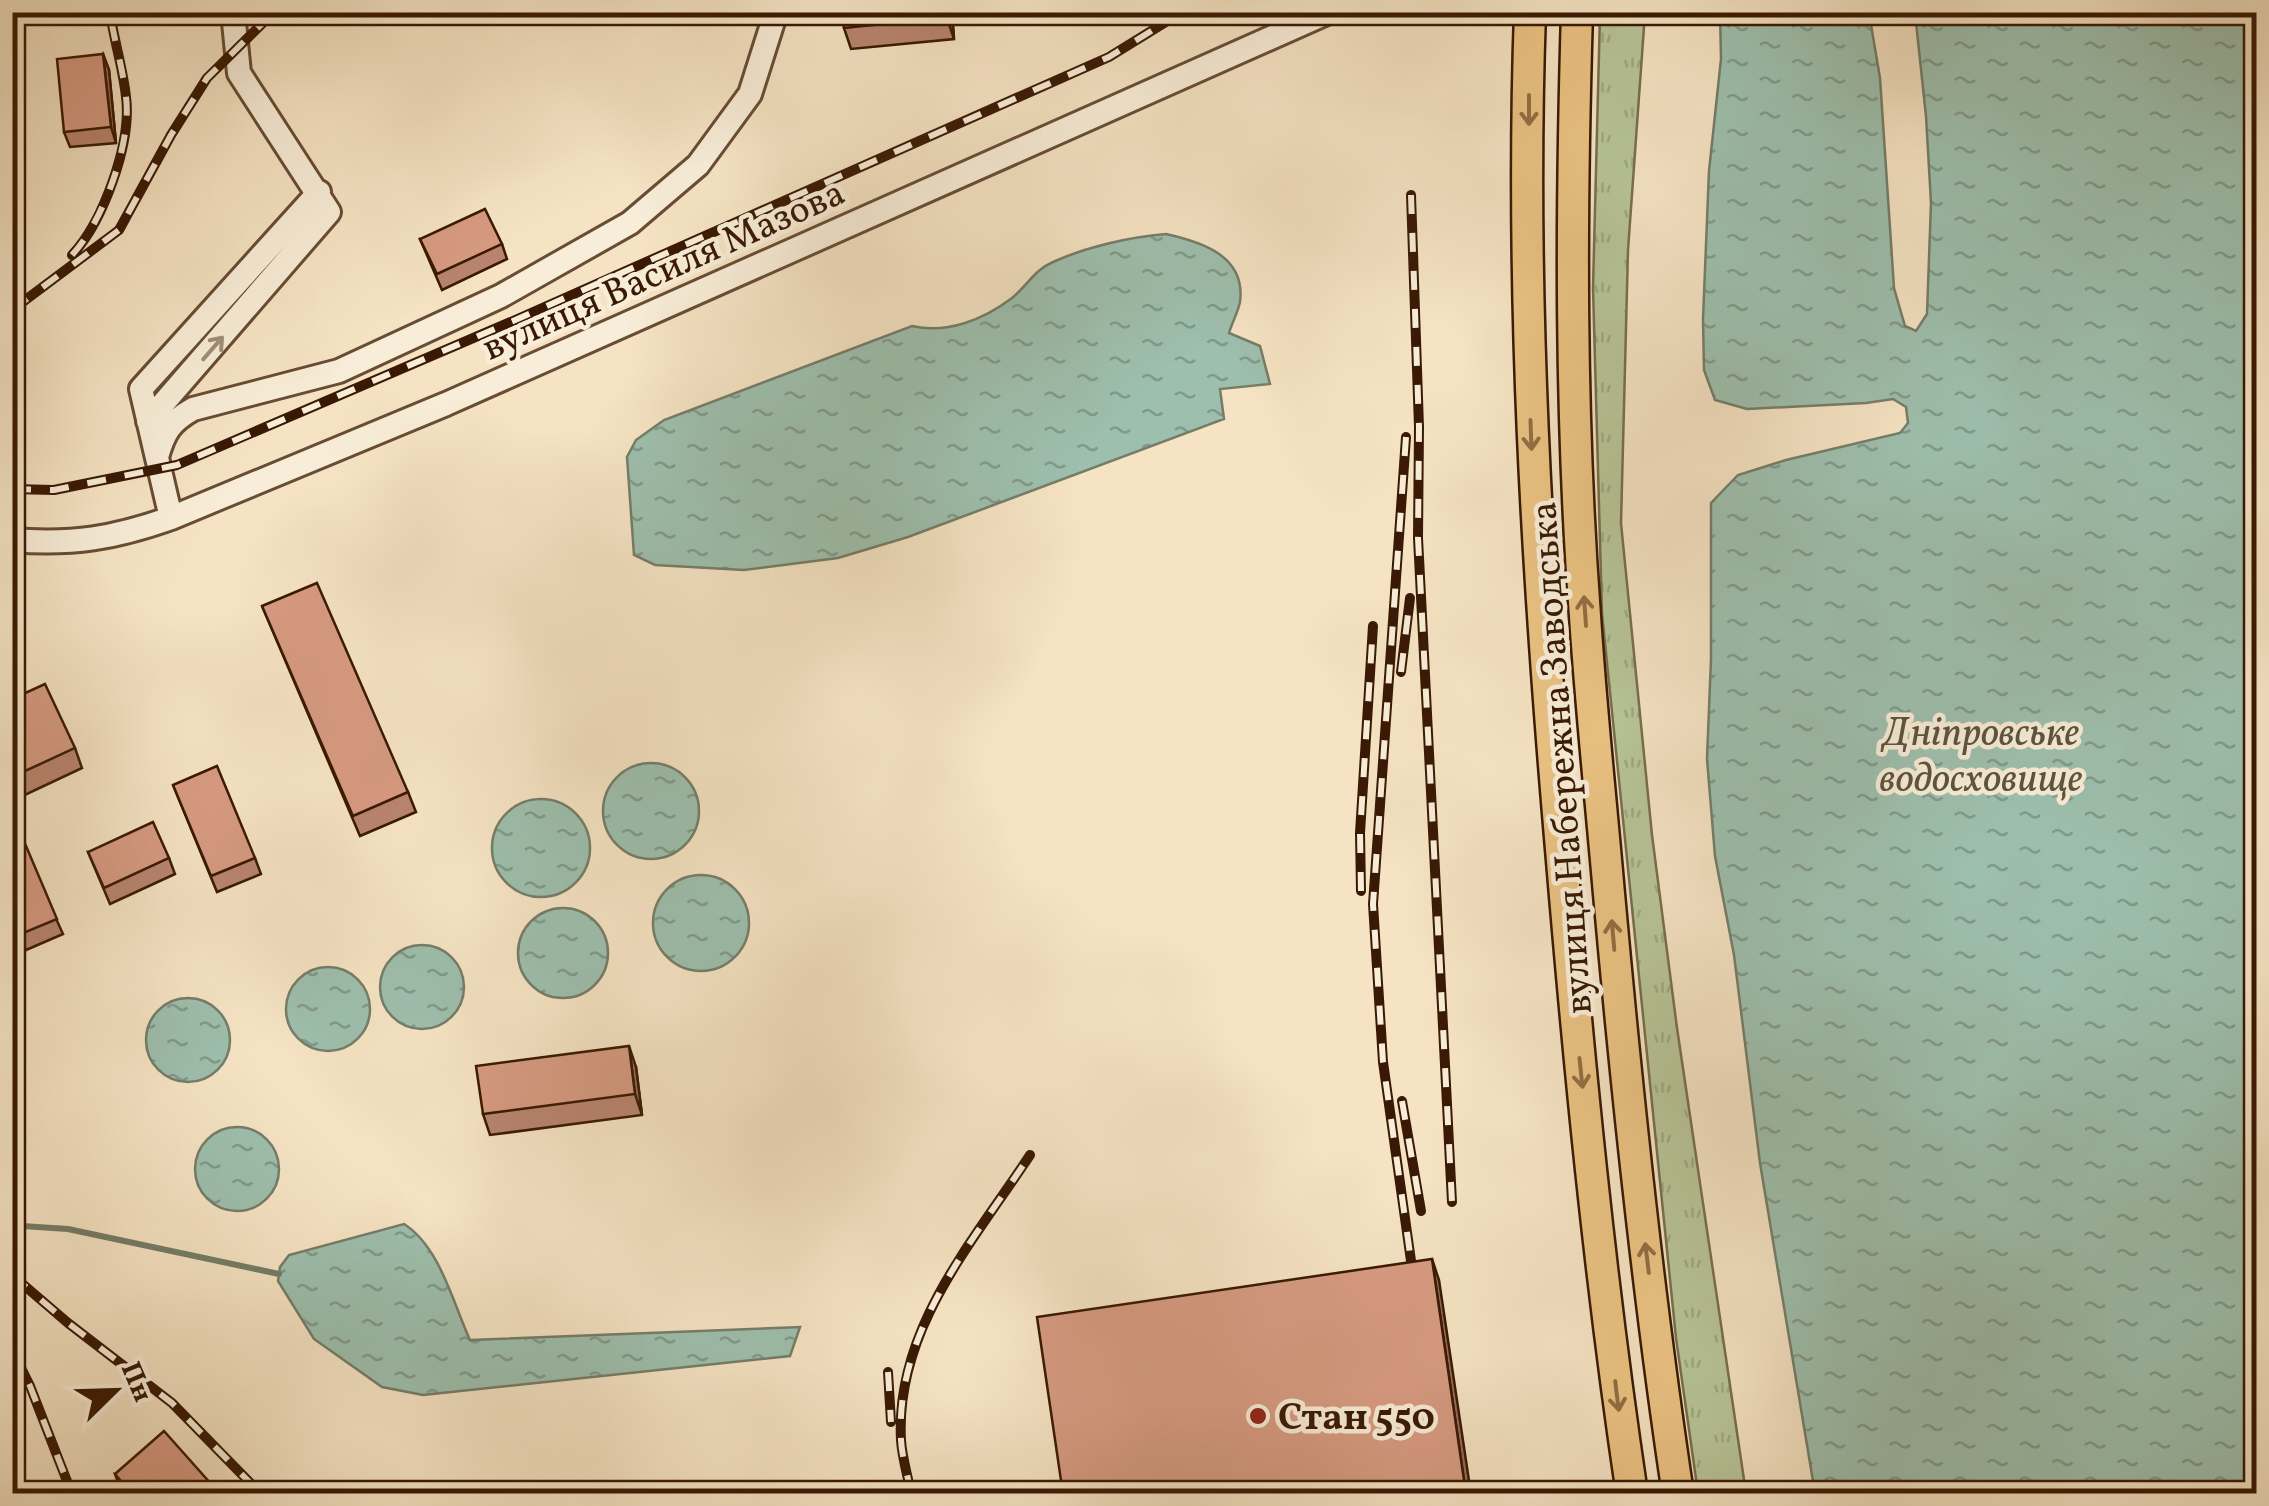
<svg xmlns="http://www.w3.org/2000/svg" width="2269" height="1506" viewBox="0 0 2269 1506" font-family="Vollkorn,serif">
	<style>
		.grass { fill: url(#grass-tufts); stroke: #786e4d; stroke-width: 2.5 }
		.water { fill: url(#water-ripples); stroke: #757d69; stroke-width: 2.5 }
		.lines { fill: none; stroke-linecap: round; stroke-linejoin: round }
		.stream { stroke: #757d69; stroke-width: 6 }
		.minor-casing { stroke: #684c33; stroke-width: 28 }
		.major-casing { stroke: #391903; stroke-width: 35 }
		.minor { stroke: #f8edd8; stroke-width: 22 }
		.major { stroke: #eac282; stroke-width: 30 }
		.rail-casing { stroke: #391903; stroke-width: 10 }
		.rail { stroke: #f8edd8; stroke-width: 6; stroke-dasharray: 19; stroke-linecap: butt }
		.wall { fill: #b8846f; stroke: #391903; stroke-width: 2.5 }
		.shaded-wall { fill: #966c5a; stroke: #391903; stroke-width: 2.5 }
		.building { fill: #d69a81; stroke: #391903; stroke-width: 2.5 }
		.oneway { stroke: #926e42 }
		.oneway2 { stroke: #a28e78 }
		.poi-dot { fill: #8f2418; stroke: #f8edd8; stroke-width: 4 }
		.labels { text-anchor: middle; stroke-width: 9; stroke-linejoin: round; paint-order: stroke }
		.street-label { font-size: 38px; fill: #391903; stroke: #f8edd8 }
		.poi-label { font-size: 38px; font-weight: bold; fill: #391903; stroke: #f8edd8; text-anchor: start }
		.water-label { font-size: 40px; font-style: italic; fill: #5c533e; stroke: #f8edd8 }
	</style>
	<defs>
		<pattern id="grass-tufts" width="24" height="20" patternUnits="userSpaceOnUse" patternTransform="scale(2.5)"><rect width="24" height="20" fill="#b7c497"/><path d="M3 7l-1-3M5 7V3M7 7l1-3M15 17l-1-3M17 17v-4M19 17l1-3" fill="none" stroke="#9ea880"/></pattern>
		<pattern id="water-ripples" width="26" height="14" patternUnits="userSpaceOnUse" patternTransform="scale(2.5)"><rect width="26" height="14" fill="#9dbfad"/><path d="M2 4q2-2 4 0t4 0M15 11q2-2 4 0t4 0" fill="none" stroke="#819a8b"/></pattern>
	</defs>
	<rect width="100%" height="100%" fill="#f5e3c3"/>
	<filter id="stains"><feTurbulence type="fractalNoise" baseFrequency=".002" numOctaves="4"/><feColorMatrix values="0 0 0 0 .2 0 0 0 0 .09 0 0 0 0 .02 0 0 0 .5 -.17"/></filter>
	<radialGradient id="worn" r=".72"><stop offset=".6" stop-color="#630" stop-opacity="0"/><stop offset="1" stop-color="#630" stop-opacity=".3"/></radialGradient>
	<path class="grass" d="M1645,13L1628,250L1621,523L1652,835L1677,1028L1746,1493H1698L1676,1338L1602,614L1593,288L1600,14Z"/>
	<path class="water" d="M1720,13H1869L1880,78L1894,288L1905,326L1916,331L1927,314L1931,203L1926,116L1915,13H2256V1493H1815L1760,1163L1734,955L1715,856L1707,759L1711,659V503L1738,475L1786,460L1900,433L1908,423L1906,407L1893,399L1866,403L1747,409L1715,400L1704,370L1703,319L1709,171L1721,59Z
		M1166,234C1202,242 1246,256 1240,302C1238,312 1232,323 1229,333L1260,346L1270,384L1220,389L1224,419L908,537L838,558L744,570L655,565L634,555L627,457L636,440L664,420L912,326C947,334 983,320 1012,298C1027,286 1034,270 1053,262C1086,247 1129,237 1166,234Z
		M603 811a48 48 0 1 1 96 0a48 48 0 1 1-96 0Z
		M492 848a49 49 0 1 1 98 0a49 49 0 1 1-98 0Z
		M653 923a48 48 0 1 1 96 0a48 48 0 1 1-96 0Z
		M518 953a45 45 0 1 1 90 0a45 45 0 1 1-90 0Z
		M380 987a42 42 0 1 1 84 0a42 42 0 1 1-84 0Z
		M286 1009a42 42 0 1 1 84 0a42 42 0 1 1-84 0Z
		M146 1040a42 42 0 1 1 84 0a42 42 0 1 1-84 0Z
		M195 1169a42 42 0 1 1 84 0a42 42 0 1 1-84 0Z
		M404,1224C440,1247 453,1303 470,1340L800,1327L790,1356L423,1395L382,1387L314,1339L278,1281L280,1267L289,1255Z"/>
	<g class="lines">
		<path class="stream" d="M12,1218L22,1226L68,1229L279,1274"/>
		<defs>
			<path id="minor" d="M148,421L329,212L239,73L233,12
				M157,457C164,432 170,422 193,409L339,371L501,296L630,223L698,165L750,94L776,12
				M171,518L141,389L319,192
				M12,540C73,545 114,538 171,518L446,404L1329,12"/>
			<path id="major" d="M1530,12C1520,292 1537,570 1561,849C1579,1064 1600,1280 1632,1494
				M1577,12C1571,213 1570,416 1585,616C1591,709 1601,801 1609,894C1627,1094 1648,1295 1678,1494"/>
		</defs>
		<use href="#minor" class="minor-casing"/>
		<use href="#major" class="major-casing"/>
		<use href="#minor" class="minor"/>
		<use href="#major" class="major"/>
		<defs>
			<path id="rail" d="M1411,195L1419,427L1418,538L1452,1202
				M72,255C103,222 132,143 126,97C123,68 114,41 110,12
				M12,310L119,230L171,135L207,78L274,12
				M1406,437L1373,904L1383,1062L1413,1275
				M12,489L54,490L177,465L513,321L1109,57L1182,12
				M1401,672L1410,598
				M1361,891L1360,833L1373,626
				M1402,1101L1421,1211
				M12,1275L68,1323L172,1403L261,1494
				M12,1350L30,1386L72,1494
				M888,1372L891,1422
				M911,1494C908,1476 902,1458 901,1440C895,1329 973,1242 1030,1155"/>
		</defs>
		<use href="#rail" class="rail-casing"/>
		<use href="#rail" class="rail"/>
	</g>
	<path class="wall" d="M952,12L954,39L851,49L844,28Z
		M103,54L109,70L116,143L70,147L64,132Z
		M420,239L502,244L507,259L442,290Z
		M262,606L408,792L416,812L360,836Z
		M12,699L75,748L82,768L12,801Z
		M173,785L255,858L261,874L217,892Z
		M12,821L63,934L26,950L12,917Z
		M88,852L169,858L175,874L110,904Z
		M636,1067L642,1115L490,1135L483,1114Z
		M115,1474L220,1494H122Z"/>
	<path class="shaded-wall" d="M946,12H952L954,39L947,18Z
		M103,54L109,70L116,143L111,127Z
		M629,1046L636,1067L642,1115L635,1094Z
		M1432,1259L1439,1280L1471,1494H1466Z"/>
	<path class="building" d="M842,12H946L947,18L844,28Z
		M103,54L111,127L64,132L57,59Z
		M485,209L502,244L437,274L420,239Z
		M317,583L408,792L353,816L262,606Z
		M45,684L75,748L12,777V699Z
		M217,766L255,858L211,876L173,785Z
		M15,820L57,919L21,934L12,915V821Z
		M153,822L169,858L104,888L88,852Z
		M629,1046L635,1094L483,1114L476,1066Z
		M1432,1259L1466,1494H1063L1037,1317Z
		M164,1431L220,1494H132L115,1474Z"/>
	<defs><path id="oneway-shaft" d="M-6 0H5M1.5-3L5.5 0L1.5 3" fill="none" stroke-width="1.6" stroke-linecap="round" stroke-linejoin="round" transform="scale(2.5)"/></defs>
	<g class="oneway">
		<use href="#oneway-shaft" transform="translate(1529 110) rotate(90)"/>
		<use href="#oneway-shaft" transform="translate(1531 435) rotate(88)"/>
		<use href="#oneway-shaft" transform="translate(1585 611) rotate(-94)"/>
		<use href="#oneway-shaft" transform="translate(1613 935) rotate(-95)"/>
		<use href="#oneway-shaft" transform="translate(1581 1073) rotate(84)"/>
		<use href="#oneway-shaft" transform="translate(1647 1258) rotate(-97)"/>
		<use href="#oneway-shaft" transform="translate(1617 1396) rotate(83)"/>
	</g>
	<use class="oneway2" href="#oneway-shaft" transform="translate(213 348) rotate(-49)"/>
	<circle class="poi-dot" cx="1258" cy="1416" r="10"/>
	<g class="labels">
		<g class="street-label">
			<text transform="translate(663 269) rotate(-24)" y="13">вулиця Василя Мазова</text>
			<text transform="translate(1560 758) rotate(-94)" y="13">вулиця Набережна Заводська</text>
		</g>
		<g class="poi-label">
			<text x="1278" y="1429">Стан 550</text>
		</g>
		<g class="water-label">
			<text x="1981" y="745">Дніпровське<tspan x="1981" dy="46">водосховище</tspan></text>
		</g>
	</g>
	<rect width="2269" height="1506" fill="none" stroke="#f5e3c3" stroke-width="50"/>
	<rect x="15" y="15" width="2239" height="1476" fill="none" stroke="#391903" stroke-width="5"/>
	<rect x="25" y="25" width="2219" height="1456" fill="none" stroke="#391903" stroke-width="2.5"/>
	<g transform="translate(115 1391) rotate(67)" stroke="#f8edd8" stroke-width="8" paint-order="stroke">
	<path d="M0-8L18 38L0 25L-18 38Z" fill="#391903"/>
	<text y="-15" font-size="28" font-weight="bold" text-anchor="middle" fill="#391903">Пн</text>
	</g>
	<rect width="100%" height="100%" filter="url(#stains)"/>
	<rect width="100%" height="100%" fill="url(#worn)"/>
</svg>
